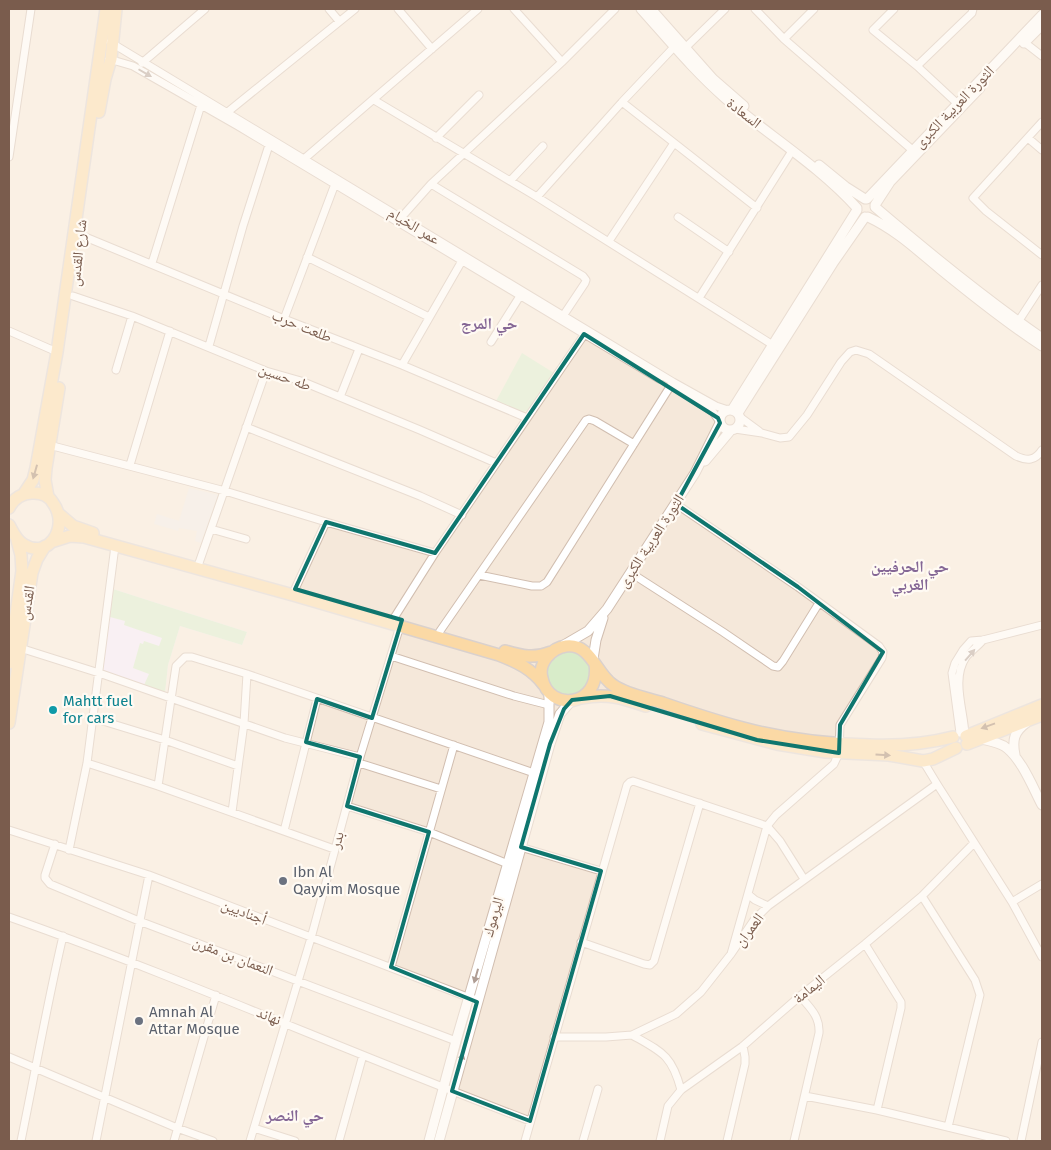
<svg xmlns="http://www.w3.org/2000/svg" width="1051" height="1150" viewBox="0 0 1051 1150" font-family="'Fira Sans','Noto Naskh Arabic',sans-serif">
	<style>
		.residential { fill: #f5e8da }
		.industrial { fill: #efe9e4 }
		.education { fill: #f3e8fa }
		.green { fill: #d8ecc9 }
		.lines { fill: none; stroke-linecap: round; stroke-linejoin: round }
		.minor-casing { stroke: #d1beb0; stroke-width: 9 }
		.tertiary-casing { stroke: #d1beb0; stroke-width: 11 }
		.primary-casing { stroke: #dad1cd; stroke-width: 14 }
		.minor { stroke: #fff; stroke-width: 7 }
		.tertiary { stroke: #fff; stroke-width: 9 }
		.primary { stroke: #fbd9a5; stroke-width: 11 }
		.oneway { fill: #af9d94 }
		.oneway2 { fill: #a18267 }
		.marked { fill: none; stroke: #0f766e; stroke-width: 4; stroke-linejoin: round }
		.culture-dot { fill: #0f9aa8; stroke: #fffaf3; stroke-width: 2 }
		.worship-dot { fill: #6b7280; stroke: #fffaf3; stroke-width: 2 }
		.labels { text-anchor: middle; stroke-width: 4.5; stroke-linejoin: round; paint-order: stroke }
		.street-label { font-size: 15px; fill: #7a5c4d; stroke: #fffaf3 }
		.culture-label { font-size: 15px; fill: #0d838f; stroke: #fffaf3; text-anchor: start }
		.worship-label { font-size: 15px; fill: #5b616d; stroke: #fffaf3; text-anchor: start }
		.neighbourhood-label { font-size: 16px; font-weight: bold; fill: #846695; stroke: #fffaf3 }
	</style>
	<rect width="100%" height="100%" fill="#fdf6ec"/>
	<path class="residential" d="M9,9H1042V1141H9Z"/>
	<path class="industrial" d="M189,488L218,495L201,543L195,541L197,531L179,528L178,531L175,530L154,524L157,514L179,521Z"/>
	<path class="education" d="M113,589L247,632L242,645L180,626L168,665L165,693L103,670Z"/>
	<path class="green" d="M522,353L554,373L532,408L521,413L496,401Z
		M113,589L247,632L242,645L180,626L168,665L165,693L144,685L149,674L133,668L140,643L143,644L144,641L159,646L162,638L124,625L125,621L110,617Z
		M573,651L580,653L591,663L590,686L571,697C566,696 559,694 555,691C536,677 552,652 573,651Z"/>
	<g class="lines">
		<defs>
			<path id="minor" d="M329,9L339,21
				M398,9L432,49
				M514,9L562,62
				M755,9L784,39L917,154
				M894,9L873,30L917,66L961,107
				M784,39L814,9
				M110,42L673,382L716,406L728,410
				M1024,42L1042,56
				M682,51L725,9
				M109,59L133,66L238,126L659,379
				M142,63L205,9
				M917,66L972,13L973,9
				M374,100L537,197L776,347
				M622,102L757,208
				M224,115L355,9
				M1042,122L973,198L986,211L1042,255
				M436,138L479,95
				M1028,138L1042,150
				M9,157L31,9
				M304,159L478,9
				M510,181L543,146
				M431,184L583,276L586,280L585,283L563,316
				M537,197L622,102L675,46
				M678,217L729,252
				M399,220L431,184L562,62L615,9
				M78,234L284,319L402,365L527,418
				M609,241L674,143
				M307,257L429,317
				M152,263L201,105
				M73,296L132,316L266,371L301,381L420,430L496,463
				M699,298L792,151
				M284,319L335,184
				M1016,325L1042,285
				M9,331L57,352
				M491,342L520,296
				M209,346L243,226L269,145
				M402,365L463,259
				M116,370L132,316
				M671,385L713,412L720,422
				M340,397L359,349
				M740,417L759,431
				M246,427L420,496L462,515
				M735,429L762,433L780,438L789,437L807,415L841,362L850,352L856,350L869,354L1016,456C1027,461 1035,461 1042,450
				M49,445L225,491L326,522L435,553
				M130,465L170,331
				M676,504L798,587L879,646L883,652L882,658L840,725L839,753L834,764L776,815L767,826L731,954
				M211,529L246,539
				M199,563L266,371
				M631,573L723,632L773,666L778,667L783,661L819,603
				M479,575L532,586H541L547,582L673,382
				M295,589L326,522
				M394,618L435,553L586,332
				M440,631L586,420L589,419L595,421L634,444
				M20,648L99,673L285,738L360,757
				M391,656L514,696L549,705
				M93,718L165,740L238,766
				M960,733L952,673L955,663L963,650L971,641L983,640L1042,625
				M965,735C964,710 951,679 966,657C971,651 978,646 983,640
				M923,761L937,784L1012,902L1042,957
				M87,763L158,786L334,849
				M359,763L441,789
				M158,786L176,666L185,657H192L247,674L534,773
				M347,806L429,832L508,864
				M232,812L244,723L247,674
				M9,830L149,875L470,998L478,1000
				M284,831L317,699
				M55,844L45,875V878L50,884L139,921L456,1041
				M517,846L601,871
				M69,850L87,763L115,546
				M749,895L755,900L768,906
				M922,896L975,980L980,995L948,1127
				M1012,902L1042,884
				M9,917C185,979 355,1055 530,1121
				M581,942L644,964L650,965L654,961L700,803
				M865,944L901,1002V1008L877,1110
				M391,967L454,745
				M632,1035C662,1052 672,1055 681,1090
				M554,1037H606L632,1035L676,1014L701,992L731,954L754,920L768,906L937,784
				M9,1057L177,1128L213,1141
				M805,1096L877,1110L1006,1141
				M254,1128L295,1141
				M21,1141C35,1073 47,1004 63,936
				M96,1141L149,875
				M174,1141L216,995
				M250,1141L311,938L360,757L400,626
				M339,1141L363,1055
				M525,1141L627,785L630,782L633,781L767,826L780,841L804,879
				M583,1141L598,1089
				M660,1141L668,1106L681,1090L743,1046L800,996L865,944L922,896L974,843
				M727,1141L745,1064V1057L743,1046
				M794,1141L819,1033C820,1016 810,1008 800,996
				M1021,1141L1042,1042"/>
			<path id="tertiary" d="M641,9C668,39 694,71 725,98C768,135 818,165 857,208
				M651,9L713,79L744,106
				M1024,43L1042,25
				M819,165L846,187L865,199
				M867,199L1042,15
				M875,205L890,182L980,88
				M875,207C929,253 984,298 1042,338
				M868,217C896,230 917,250 940,269C973,296 1007,323 1042,346
				M720 420a10 10 0 1 1 20 0a10 10 0 1 1-20 0Z
				M732,410L857,210
				M738,413L833,263L865,217
				M705,461L731,430
				M564,645L588,631L607,609L695,473L720,423
				M593,659L596,640L603,618
				M982,739C989,741 997,742 1004,746C1021,757 1033,788 1042,805
				M1015,755C1012,740 1014,732 1026,723
				M429,1141L456,1041L549,722V693
				M439,1141L550,744L560,714L572,700"/>
			<path id="primary" d="M99,112L105,79L111,59L116,9
				M23,495L33,480L36,468L57,352L106,9
				M48,497L45,480L46,468L59,388
				M9,508C13,499 23,492 34,493C42,493 49,496 53,503C70,526 49,561 23,544C16,540 13,532 9,525
				M59,514L73,526L93,533
				M51,542L70,536L84,537L293,595L499,655C517,662 532,669 544,685
				M505,651C522,656 534,659 551,652
				M9,663L22,571L21,555L17,540
				M595,664C601,707 549,713 542,678C540,671 542,663 547,657C552,651 558,647 566,646C591,643 596,674 613,685C627,695 647,698 663,703C689,712 716,721 743,728C784,739 827,744 870,745C898,746 926,744 953,737
				M582,698C607,693 622,698 646,706
				M9,723L32,573L37,559L45,546
				M702,724L777,744L826,752L889,755L923,761L933,759L956,748
				M966,736L1042,705
				M967,744L1042,715"/>
		</defs>
		<use href="#minor" class="minor-casing"/>
		<use href="#tertiary" class="tertiary-casing"/>
		<use href="#primary" class="primary-casing"/>
		<use href="#minor" class="minor"/>
		<use href="#tertiary" class="tertiary"/>
		<use href="#primary" class="primary"/>
	</g>
	<defs><path id="oneway-solid" d="M-6-.8H1V-3.2L6.5 0L1 3.2V.8H-6Z" transform="scale(1.25)"/></defs>
	<g class="oneway">
		<use href="#oneway-solid" transform="translate(145 73) rotate(30)"/>
		<use href="#oneway-solid" transform="translate(970 655) rotate(-49)"/>
		<use href="#oneway-solid" transform="translate(476 976) rotate(106)"/>
		<use href="#oneway-solid" transform="translate(461 1060) rotate(-74)"/>
	</g>
	<g class="oneway2">
		<use href="#oneway-solid" transform="translate(35 472) rotate(106)"/>
		<use href="#oneway-solid" transform="translate(988 726) rotate(160)"/>
		<use href="#oneway-solid" transform="translate(883 755) rotate(4)"/>
	</g>
	<path d="M0 0H1051V1150H0ZM584,334L718,418L720,423L676,504L798,587L883,652L840,725L839,753L757,740L610,696L572,700L564,709L550,744L521,847L601,871L530,1121L452,1091L477,1002L391,967L429,832L347,806L360,757L306,742L317,699L372,718L402,620L295,589L326,522L435,553Z" fill="#fdf6ec" fill-opacity=".55" fill-rule="evenodd"/>
	<path class="marked" d="M584,334L718,418L720,423L676,504L798,587L883,652L840,725L839,753L757,740L610,696L572,700L564,709L550,744L521,847L601,871L530,1121L452,1091L477,1002L391,967L429,832L347,806L360,757L306,742L317,699L372,718L402,620L295,589L326,522L435,553Z"/>
	<circle class="culture-dot" cx="53" cy="710" r="5"/>
	<g class="worship-dot">
		<circle cx="283" cy="881" r="5"/>
		<circle cx="139" cy="1021" r="5"/>
	</g>
	<g class="labels">
		<g class="street-label">
			<text transform="translate(954 107) rotate(-46)" y="5">الثورة العربية الكبرى</text>
			<text transform="translate(744 113) rotate(38)" y="5">السعادة</text>
			<text transform="translate(414 226) rotate(31)" y="5">عمر الخيام</text>
			<text transform="translate(78 253) rotate(-84)" y="5">شارع القدس</text>
			<text transform="translate(302 326) rotate(22)" y="5">طلعت حرب</text>
			<text transform="translate(285 377) rotate(20)" y="5">طه حسين</text>
			<text transform="translate(651 541) rotate(-57)" y="5">الثورة العربية الكبرى</text>
			<text transform="translate(27 603) rotate(-81)" y="5">القدس</text>
			<text transform="translate(337 840) rotate(-74)" y="5">بدر</text>
			<text transform="translate(244 912) rotate(21)" y="5">أجناديين</text>
			<text transform="translate(493 917) rotate(-74)" y="5">اليرموك</text>
			<text transform="translate(749 930) rotate(-53)" y="5">العمران</text>
			<text transform="translate(233 956) rotate(21)" y="5">النعمان بن مقرن</text>
			<text transform="translate(809 989) rotate(-39)" y="5">اليمامة</text>
			<text transform="translate(269 1016) rotate(22)" y="5">نهاند</text>
		</g>
		<g class="culture-label">
			<text x="63" y="706">Mahtt fuel<tspan x="63" dy="17">for cars</tspan></text>
		</g>
		<g class="worship-label">
			<text x="293" y="877">Ibn Al<tspan x="293" dy="17">Qayyim Mosque</tspan></text>
			<text x="149" y="1017">Amnah Al<tspan x="149" dy="17">Attar Mosque</tspan></text>
		</g>
		<g class="neighbourhood-label">
			<text x="489" y="329">حي المرج</text>
			<text x="910" y="572">حي الحرفيين<tspan x="910" dy="18">الغربي</tspan></text>
			<text x="295" y="1121">حي النصر</text>
		</g>
	</g>
	<rect width="1051" height="1150" fill="none" stroke="#7a5c4d" stroke-width="20"/>
</svg>
